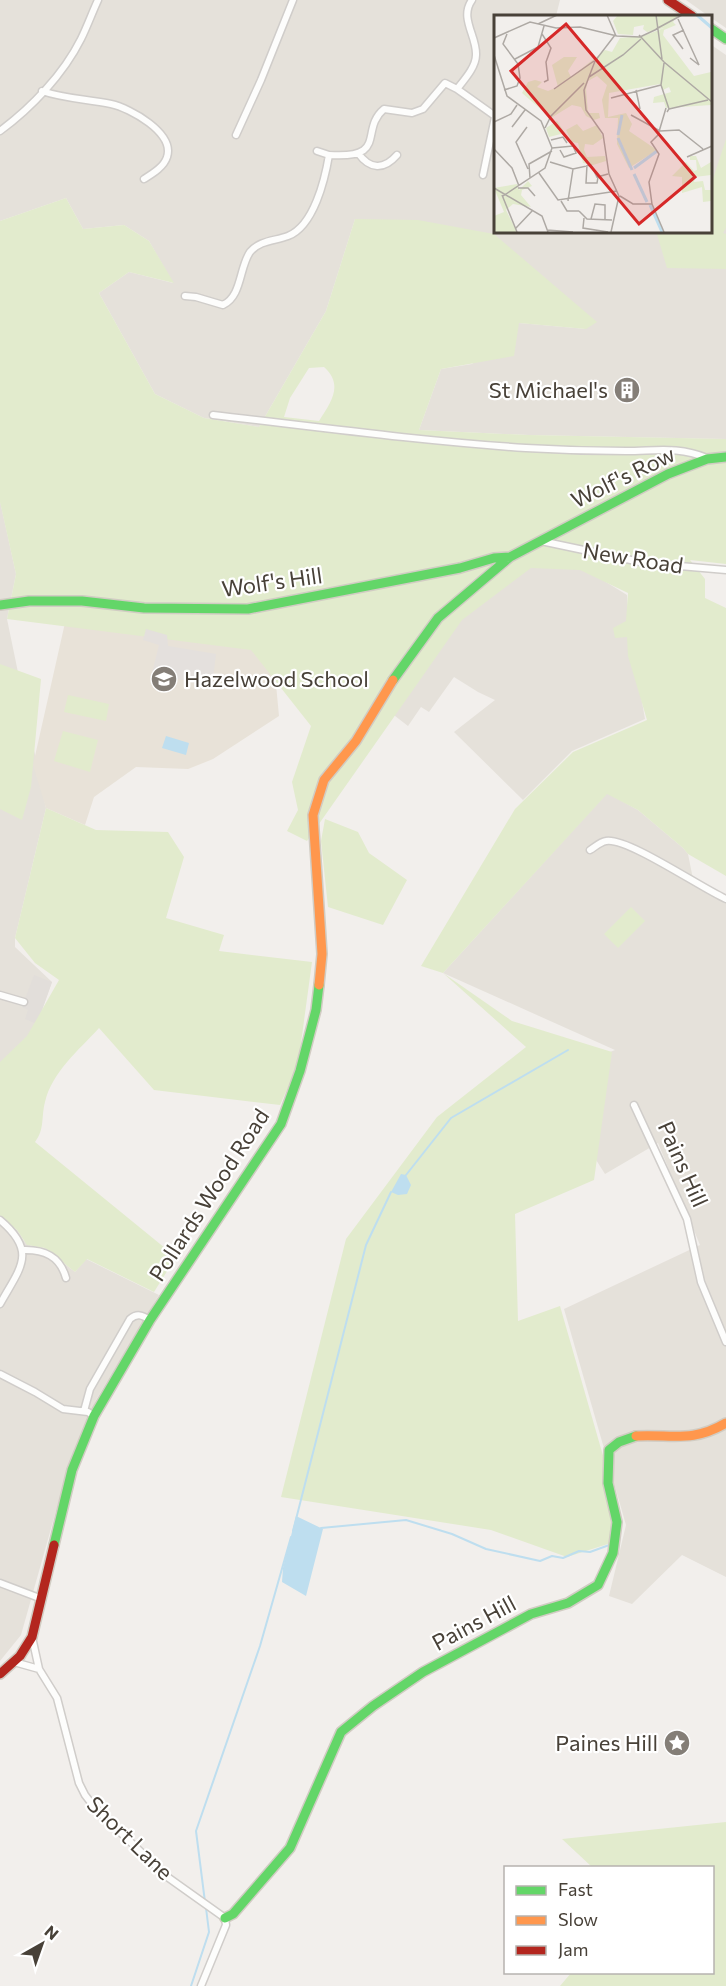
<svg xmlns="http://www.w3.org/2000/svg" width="726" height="1986" viewBox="0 0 726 1986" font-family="Commissioner,sans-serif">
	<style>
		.residential { fill: #e5e1da }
		.industrial { fill: #e2deda }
		.education { fill: #e8e2d8 }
		.green { fill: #e2ebcd; fill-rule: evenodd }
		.parking { fill: #e4e0dd }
		.water { fill: #bedeef }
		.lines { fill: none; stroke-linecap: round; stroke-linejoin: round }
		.stream { stroke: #bedeef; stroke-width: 2 }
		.street-casing { stroke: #d0cdca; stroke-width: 9 }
		.fast-casing { stroke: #d1ccc3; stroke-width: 12 }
		.slow-casing { stroke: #d1ccc3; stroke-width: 12 }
		.jam-casing { stroke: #d1ccc3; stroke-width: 12 }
		.street { stroke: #fdfdfc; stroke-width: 6 }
		.fast { stroke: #63d668; stroke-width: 9 }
		.slow { stroke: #ff974d; stroke-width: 9 }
		.jam { stroke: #b3261e; stroke-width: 9 }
		.labels { text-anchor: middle; stroke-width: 4.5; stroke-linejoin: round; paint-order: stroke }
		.poi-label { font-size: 22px; fill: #484138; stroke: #fff; text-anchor: end }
		.street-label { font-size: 22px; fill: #484138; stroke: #fff }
		.inset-river { fill: none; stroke: #bedeef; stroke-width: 3 }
		.inset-road { fill: none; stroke: #aea9a4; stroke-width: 1.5 }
		.view { fill: #d62828; fill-opacity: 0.15; stroke: #d62828; stroke-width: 3 }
		.inset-edge { fill: none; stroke: #484138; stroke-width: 3 }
	</style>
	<rect width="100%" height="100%" fill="#f2efec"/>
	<path class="residential" d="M0,0H560L556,16H495V231H710V44L726,55V439L529,435L419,430L441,369L472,364L519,323L586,329L355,219L326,311L259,427L204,418L155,394L99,293L129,272L173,283L149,241L124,225L83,229L66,198L0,221Z
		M686,0H726V28L707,15Z
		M0,501L16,574L7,619L46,808L15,938V947L52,982L37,1024L0,1080Z
		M567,558L627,595L628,622L645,719L572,751L523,800L454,732L495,700L478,692L454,677L429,712L421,707L408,726L386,709L404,671L521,560Z
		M607,793L638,810L683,848L688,854L693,879L726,897V1577L682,1555L632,1604L609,1596L626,1525L564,1309L700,1245L658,1143L605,1174L544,1078L615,1050L443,973Z
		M0,1216L17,1230L24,1241L31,1246L45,1248L75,1272L86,1259L159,1295L96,1400L65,1479L21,1635L0,1661Z"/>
	<path class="industrial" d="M34,975L52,982L37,1024L25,1019L28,1010L22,1007Z"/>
	<path class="education" d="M69,605L272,642L279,716L213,759L188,769L136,767L94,797L85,825L46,808L33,765Z"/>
	<path class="green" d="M726,139V228L723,233L726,234V269L667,268L656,231H710V183L712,182Z
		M66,198L83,229L124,225L149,241L174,283L129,272L99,293L155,394L204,418L259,427L326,311L355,219L418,220L494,234L597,322L586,329L519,323L514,356L441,369L419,430L529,435L726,439V564L690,560L705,579V598L726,608V876L688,854L683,848L638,810L607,794L443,973L421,966L515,809L573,752L647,720L628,656L627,637L615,638L613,628L626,621L628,593L580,570L531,568L462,620L307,841L287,831L298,810L292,782L311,726L251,650L7,619L16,574L0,502V221ZM324,367C344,385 331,402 319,421L284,417L290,398L309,368Z
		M0,664L41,679L31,787L22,820L0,809Z
		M68,695L109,704L106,721L64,712Z
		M63,731L98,740L90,772L54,761Z
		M46,808L96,830L168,832L184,857L166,918L224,935L219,951L312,962L298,1065L280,1105L154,1090L99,1028C79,1050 52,1072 45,1102C41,1117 45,1129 35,1142L176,1257L154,1292L87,1259L75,1272L45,1248L27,1245L17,1230L0,1216V1062L27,1036L59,980L35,963L15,938Z
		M325,819L358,832L369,853L407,880L383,925L328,907L321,841Z
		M631,907L645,921L618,948L604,934Z
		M443,973L512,1021L612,1052L594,1180L515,1214L518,1321L560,1306L608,1473L614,1542L567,1557L491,1530L281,1497L346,1239L437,1117L526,1047Z
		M726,1822V1986H560L571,1973L712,1972V1868L592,1867L562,1839Z"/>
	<path class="parking" d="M146,629L167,635L168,646L216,654L212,687L152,673L159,645L143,640Z"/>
	<path class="water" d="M166,736L189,743L186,755L162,748Z
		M401,1174L406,1175L411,1185L407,1194L398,1195L391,1192Z
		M296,1516L323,1529L306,1596L282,1582L283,1568Z"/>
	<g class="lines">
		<path class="stream" d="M406,1175L451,1118L568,1050
			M321,1528L406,1520L452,1534L486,1549L540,1561L552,1556L563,1558L579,1551L590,1552L612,1544
			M293,1531L366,1245L391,1192
			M205,1902L196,1831L260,1646L291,1537
			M191,1986L209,1932L206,1908"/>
		<defs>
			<path id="street" d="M457,89L495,116
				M42,91C65,99 88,99 111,104C130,108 175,133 167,157C164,167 152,174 144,179
				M0,131C31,108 63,75 81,39C87,27 92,13 98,0
				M236,135L261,80L293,0
				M317,151L329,155
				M358,153C370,170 384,170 397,155
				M483,175L495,117
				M185,296L196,297L223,305C242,296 239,268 250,252C260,240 275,241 288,236C314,226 325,179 329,155C389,159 359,130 384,109L412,113L423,109L445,83L457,89C464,80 476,67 476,55C477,36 459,18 472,0
				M213,415C317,427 421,441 526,448C559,450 593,451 626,451C656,451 678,446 707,458
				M541,541L645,563L726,570
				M590,850C595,847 600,842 606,841C627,837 701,888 726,899
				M0,995L24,1002
				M634,1105L687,1219L701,1282L726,1342
				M0,1220C38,1252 20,1268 0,1304
				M22,1250C44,1249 60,1256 66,1278
				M0,1374L35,1392L63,1409L88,1412L94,1416
				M84,1411L90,1389L130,1319C137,1313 142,1315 150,1320
				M0,1583L42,1599
				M32,1637L39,1669L57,1698L79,1783L85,1795L95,1808L166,1876L225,1918L226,1925L201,1986
				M14,1662L39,1669"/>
			<path id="fast" d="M710,28L726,39
				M0,605L29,601H82L144,608L248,609L460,568L494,558L510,557
				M393,680L438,618L510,557L668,474L707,459L726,457
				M54,1545L72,1470L94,1416L150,1320L281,1124L300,1071L316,1010L319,985
				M225,1918L233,1914L290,1848L341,1732L373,1706L423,1672L531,1614L568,1603L598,1585L613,1553L617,1522L608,1483L609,1450L619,1442L636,1436"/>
			<path id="slow" d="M319,985L322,954L313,815L324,780L356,741L393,680
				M636,1436C672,1434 692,1443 726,1423"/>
			<path id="jam" d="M668,0L692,16
				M0,1674L20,1656L32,1637L54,1545"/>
		</defs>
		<use href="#street" class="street-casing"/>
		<use href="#fast" class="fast-casing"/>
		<use href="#slow" class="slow-casing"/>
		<use href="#jam" class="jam-casing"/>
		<use href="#street" class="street"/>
		<use href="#fast" class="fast"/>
		<use href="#slow" class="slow"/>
		<use href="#jam" class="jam"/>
	</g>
	<defs>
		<symbol id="building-disc" viewBox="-11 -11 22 22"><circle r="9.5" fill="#847e77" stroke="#fff"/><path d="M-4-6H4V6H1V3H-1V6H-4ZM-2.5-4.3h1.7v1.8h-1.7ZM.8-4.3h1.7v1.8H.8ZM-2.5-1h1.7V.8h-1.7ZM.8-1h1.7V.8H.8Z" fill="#fff"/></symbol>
		<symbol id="school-disc" viewBox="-11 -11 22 22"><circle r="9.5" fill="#847e77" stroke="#fff"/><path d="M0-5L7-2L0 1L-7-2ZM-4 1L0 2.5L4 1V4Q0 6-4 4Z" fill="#fff"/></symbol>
		<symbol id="sight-disc" viewBox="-11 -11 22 22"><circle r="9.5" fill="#847e77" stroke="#fff"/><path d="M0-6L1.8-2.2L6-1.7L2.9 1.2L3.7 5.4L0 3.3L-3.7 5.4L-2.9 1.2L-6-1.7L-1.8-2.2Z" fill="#fff"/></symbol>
	</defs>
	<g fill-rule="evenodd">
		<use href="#building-disc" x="612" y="375" width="30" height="30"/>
		<use href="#school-disc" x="149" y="664" width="30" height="30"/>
		<use href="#sight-disc" x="662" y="1728" width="30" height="30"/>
	</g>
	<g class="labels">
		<g class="poi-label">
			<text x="608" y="398">St Michael's</text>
			<text x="184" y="687" text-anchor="start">Hazelwood School</text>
			<text x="658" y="1751">Paines Hill</text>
		</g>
		<g class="street-label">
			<text transform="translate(623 477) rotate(-26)" y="8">Wolf's Row</text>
			<text transform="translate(633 558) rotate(9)" y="8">New Road</text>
			<text transform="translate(272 582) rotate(-8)" y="8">Wolf's Hill</text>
			<text transform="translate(683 1164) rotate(66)" y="8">Pains Hill</text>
			<text transform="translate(209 1195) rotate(-57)" y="8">Pollards Wood Road</text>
			<text transform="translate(474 1623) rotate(-28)" y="8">Pains Hill</text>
			<text transform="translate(130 1838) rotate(44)" y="8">Short Lane</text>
		</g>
	</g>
	<g transform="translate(494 15)">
		<rect width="218" height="218" fill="#f2efec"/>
		<path d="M124,0H184L179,7L182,10L170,15L169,20L200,61L217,57V90L172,93L170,87L159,88L160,82L177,77L175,72L169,75L166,69L115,78L114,102L132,98L138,109L135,116L163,135L135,153L123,129L124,103H111L108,85L113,70L103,61L94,66L92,74L94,98H105L106,103L100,105L92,101L87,92L78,90L57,103L28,78L34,67L41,65L48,67L43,72L54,76L64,72L58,50L70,42H83L74,56L77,62L111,35L118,37L126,23L149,21L170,13L153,17L149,14L150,10L140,12L139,20L124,19L119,6ZM63,106L71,118L55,122L52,113ZM83,109L89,116L103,110L109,123L99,130L91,129L90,135L93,142L111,141L112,146L99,150L89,148L84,128L78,127L72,115ZM196,141H202L207,153L217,147V160L201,162L200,167L209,166L211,175H217V186L209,187L208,172L188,178V162L178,161L192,147L200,156L203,155L202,145H196ZM34,166L38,171L28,175L27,180L37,192L19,189L12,195L23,217H0V201L10,197L0,173L23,169L25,175Z" fill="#e2ebcd"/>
		<path class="inset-river" d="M203,0L218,13M124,120L128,100M124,123L138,155M140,153L163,136M140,159L153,187M156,190L168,217"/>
		<path class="inset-road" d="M113,0L122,21M162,0L168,44M184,4L205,50L196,43M44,9L63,0M162,14L188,0M48,19L57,33L52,47L54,65L50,67M145,20L170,47L218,87M0,23L36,7L62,13L86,12L123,21L146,22L163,14M189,34L179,20L190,15M0,40L13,81L47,106L58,133L51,153L9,181M21,44L44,32L50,11M170,48L167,70L175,94L173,97M95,62L129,40L147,24M60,74L100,46M10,75L23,71L26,63L24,49L9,29L13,19M142,75L146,94M117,83L167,70M175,94L214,85M137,100L166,116L185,115L209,134M0,107L17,99L23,90M18,112L31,95M33,112L22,127L34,154M51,113L57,101L90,68M57,125L69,122L73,128M58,133L79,131L82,138L70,142L66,135M0,134L18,153L25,171M193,142L218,131M56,147L79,154L97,150L103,162L114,159M93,150L92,168H103L104,162M45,158L64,185L123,176M36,163L35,149L58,136M0,173L48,201L54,217M24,173H34L41,181M8,180L23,217M126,181L139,189H158M67,186L73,196H85M74,186L79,154M85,196L93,204L118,205M90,203L89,213L114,217M97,204L101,189L111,190V204M22,213L39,195M53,215L79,217M117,217L125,181L115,159L109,119L92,95L90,75L101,46L121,20M170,217L158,189L155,167L165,139L157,127L164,120L172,93"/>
		<path class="view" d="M72,9L201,162L145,209L17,56Z"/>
		<rect width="218" height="218" class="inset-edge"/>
	</g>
	<rect x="504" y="1866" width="210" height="108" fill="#ffffff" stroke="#b6b3af" stroke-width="1.5"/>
	<rect x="516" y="1886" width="30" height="9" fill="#63d668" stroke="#b6b3af" stroke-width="1.5"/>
	<text x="558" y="1896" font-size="18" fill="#484138">Fast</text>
	<rect x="516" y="1916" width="30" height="9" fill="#ff974d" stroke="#b6b3af" stroke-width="1.5"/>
	<text x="558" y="1926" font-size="18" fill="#484138">Slow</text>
	<rect x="516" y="1946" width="30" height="9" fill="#b3261e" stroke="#b6b3af" stroke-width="1.5"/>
	<text x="558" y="1956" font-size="18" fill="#484138">Jam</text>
	<g transform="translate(42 1944) rotate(40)" stroke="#ffffff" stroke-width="4.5" paint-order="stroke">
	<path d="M0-4.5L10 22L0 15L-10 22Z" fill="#484138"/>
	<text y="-9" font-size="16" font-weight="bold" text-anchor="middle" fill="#484138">N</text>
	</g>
</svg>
